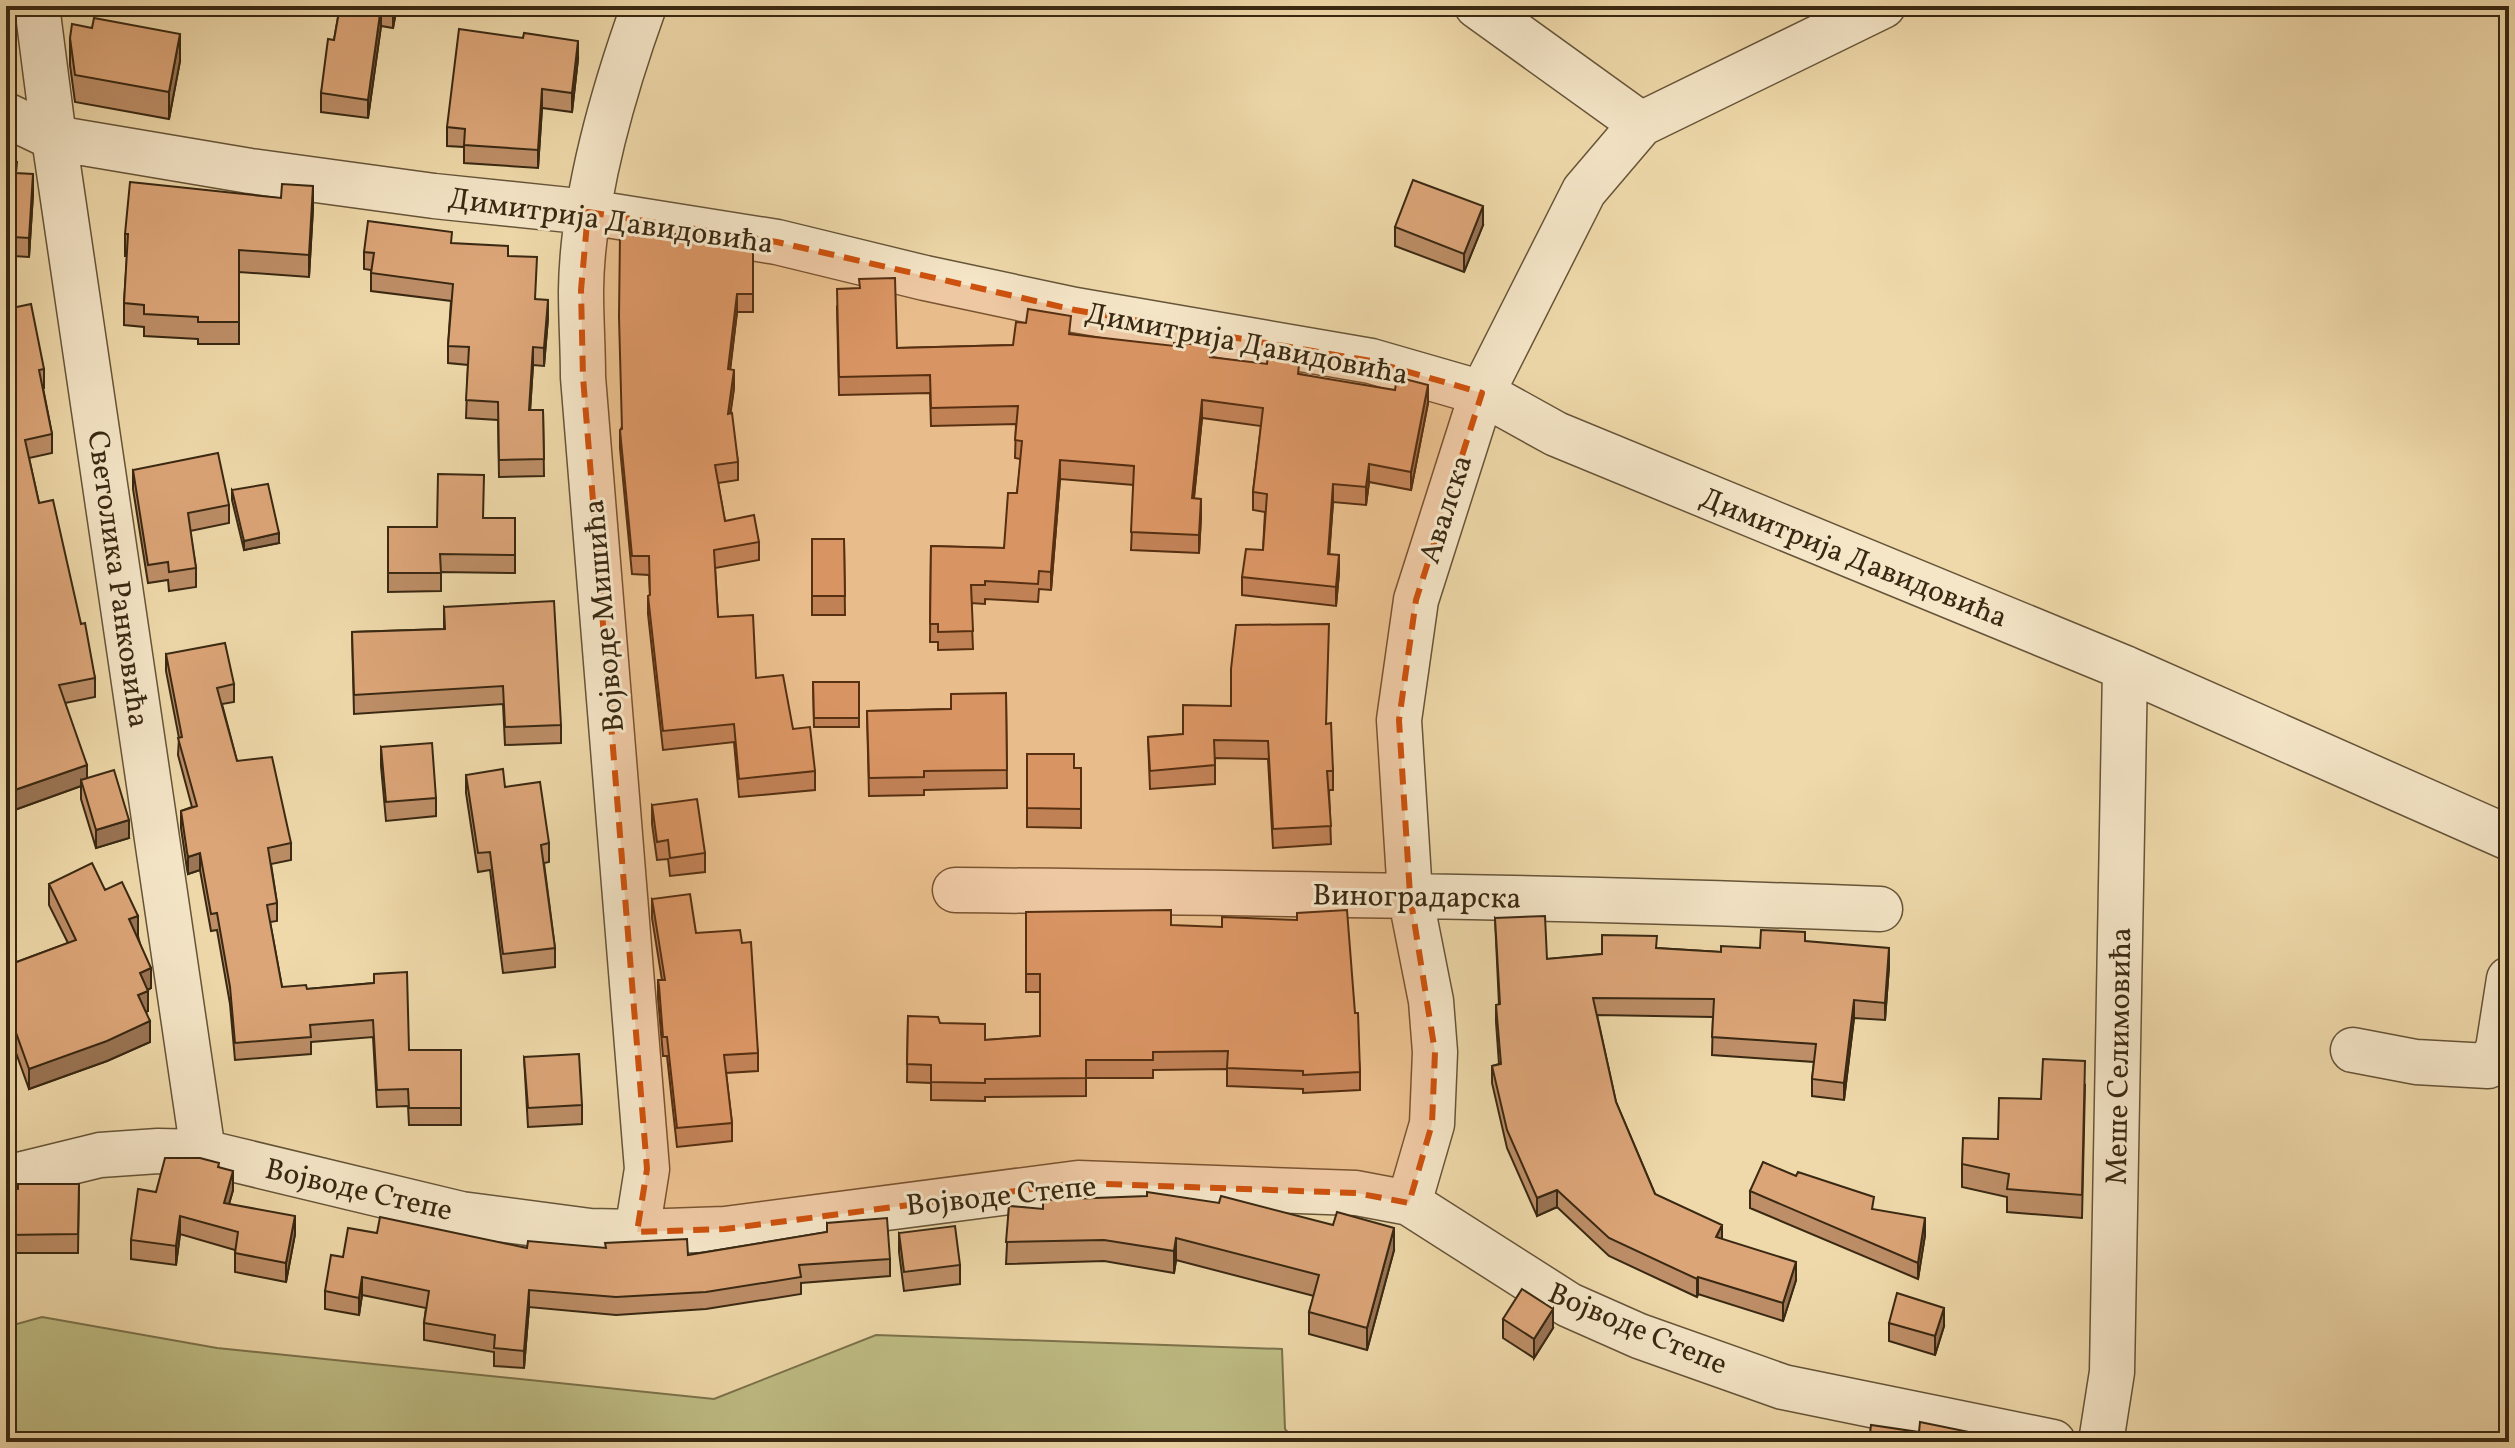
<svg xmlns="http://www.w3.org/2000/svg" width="2515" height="1448" viewBox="0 0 2515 1448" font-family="Vollkorn,serif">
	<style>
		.green { fill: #bfbe85; stroke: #7c734c; stroke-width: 2 }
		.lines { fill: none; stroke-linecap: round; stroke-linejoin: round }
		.minor-casing { stroke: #665438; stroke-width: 47 }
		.minor { stroke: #f5e6c8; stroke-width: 44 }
		.wall { fill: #bd8e67; stroke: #392812; stroke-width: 2 }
		.shaded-wall { fill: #9a7454; stroke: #392812; stroke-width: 2 }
		.building { fill: #dca578; stroke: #392812; stroke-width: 2 }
		.marked { fill: #ce520d; fill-opacity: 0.2; stroke: #ce520d; stroke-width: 6; stroke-dasharray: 16 10; stroke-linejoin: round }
		.labels { text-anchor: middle; stroke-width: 6; stroke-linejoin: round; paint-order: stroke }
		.street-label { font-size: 30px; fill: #392812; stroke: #f5e6c8 }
	</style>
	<rect width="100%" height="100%" fill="#efd9aa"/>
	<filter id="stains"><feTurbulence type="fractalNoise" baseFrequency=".0025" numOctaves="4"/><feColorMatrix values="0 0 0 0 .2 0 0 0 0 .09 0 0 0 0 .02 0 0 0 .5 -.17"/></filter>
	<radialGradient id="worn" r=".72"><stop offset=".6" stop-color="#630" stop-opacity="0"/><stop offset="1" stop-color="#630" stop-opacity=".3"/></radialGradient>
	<path class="green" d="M42,1317L217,1348L714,1399L876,1335L1282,1349L1285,1429L1296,1442H6V1327Z"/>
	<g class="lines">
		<defs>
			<path id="minor" d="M37,6L54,138L203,1152
				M1477,6L1641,124
				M6,115L54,138L250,171L434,196L588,212L777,242L925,278L1075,310L1371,361L1482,393L1556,434L2125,668L2509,838
				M955,890C1263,893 1571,897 1880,909
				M2353,1050L2416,1062L2488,1066L2498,1049L2509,979
				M6,1178L100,1155L158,1151L203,1152L461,1214L590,1231L637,1232L725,1229L1078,1183L1356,1193L1409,1203L1569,1305L1639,1336L1783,1387L2053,1442
				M1409,1203L1432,1124L1435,1052L1431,1001L1410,895L1399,720L1416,600L1482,393L1584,191L1641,124L1883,6
				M637,1232L647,1169L583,377C583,349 581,320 581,291C582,199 613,92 644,6
				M2101,1442L2112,1372L2125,668"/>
		</defs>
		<use href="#minor" class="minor-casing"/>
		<use href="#minor" class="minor"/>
	</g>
	<path class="wall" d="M340,6H397L393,28L381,26L368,118L321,112V93L334,40Z
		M92,28L180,61L169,119L75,102L70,65V38Z
		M578,59L572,112L542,108L538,168L464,163V147L447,146V127Z
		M6,161L33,194L29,257L13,256L12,308L44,369V388H43L52,434V453L29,458L39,503L81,624L95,678V697L65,703L87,778L129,838L96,848L81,799V786L6,813Z
		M313,208L309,277L239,272V344H198V339L144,336V327L124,325V303L127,256H125V234Z
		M1483,225L1464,272L1395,246V227Z
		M686,238L753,245V312H737L730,369L734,388L730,413L738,462V480L718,483L725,521L759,542V560L715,568L718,617L756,678L793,729L815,771V790L739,797L734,742L663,750L648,614V596L650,595L649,575L632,574L620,448V430L621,429Z
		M452,244L508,256L548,318L544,366L533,365L530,410H543L544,476L499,477L498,420L466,418L468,365L448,363V346L451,301L371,291V270L364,269V252Z
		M837,307L897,348L1013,345L1071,334L1210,357L1300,374L1428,403L1411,490L1369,482L1366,505L1333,502L1329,554L1339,573L1336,606L1242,595V577L1263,550L1265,512L1253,510V492L1261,426L1202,418L1194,498L1201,517L1199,553L1131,550L1134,485L1060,479L1051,590L1039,589L1038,602L985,599V604L971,603L973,649L938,650V642H930L931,546L1004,548L1017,493L1021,459L1015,458L1016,424L931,426L930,393L839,395Z
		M133,470L229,505V523L190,531L196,568V587L169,591L168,580L148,583L133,489Z
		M232,490L279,543L244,550L232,500Z
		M483,518H515V573L441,572V591L388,592V527H437Z
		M812,539H844L845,615H812Z
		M444,607L561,725V743L505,745L503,704L354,714L352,632L444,629Z
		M166,654L234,684V702L222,704L237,761L291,843V860L271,864L277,903V921L270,922L282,987L307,989L374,983L409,1050H461V1125H409L408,1106L377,1107L373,1037L311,1042V1054L235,1060L230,1004L217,930L211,931L200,870L188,874L187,869L181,828V811L192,807L178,755L179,738L166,671Z
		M813,682H859V727H814Z
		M1006,693L1007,788L924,790V795L869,796L867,711L951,709Z
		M1326,724L1333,771V790H1329L1331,844L1273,848L1268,759L1215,758V784L1150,789L1148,737Z
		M381,747L436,798V816L386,821L381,766Z
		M1027,754L1074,768H1081V828L1027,827Z
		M466,775L505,787L549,843V862L544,863L555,948V967L503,973L490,870L478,872L466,793Z
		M652,805L705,853V872L670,876L668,859L657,860L652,824Z
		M49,884L105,890L138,936L151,988L148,990V1011L146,1012L150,1042L107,1061L29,1089L10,1036L6,966L68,943L49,905Z
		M652,899L696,933L742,943L758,1053V1071L726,1073L732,1123V1141L677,1147L667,1056H663L658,998V980H662L652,918Z
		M1026,912L1171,925L1355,1013L1360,1072V1090L1303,1093V1089L1227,1086V1069L1153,1070V1078H1086V1096L985,1097V1101L931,1100V1083L907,1082L908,1016L940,1023L985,1040L1040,1036V992H1026Z
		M1495,918L1547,959L1602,954L1656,948L1721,952L1760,948L1805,941L1889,966L1885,1020L1854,1018L1844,1100L1812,1096V1079L1814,1062L1712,1055L1713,1017L1597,1015L1616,1102L1655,1194L1722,1239L1796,1280L1783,1321L1698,1294L1697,1297L1609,1256L1557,1207L1537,1216L1507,1148L1492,1083V1066L1499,1064L1496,1022V1005H1499Z
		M524,1057L582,1105V1124L528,1127Z
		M2085,1085L2082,1218L2007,1212V1197L1962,1187V1164L1998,1139L2041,1099Z
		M219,1167L233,1190L229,1204L295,1234L286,1282L235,1272V1250L180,1234L176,1265L131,1259V1240L156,1192Z
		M79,1184L78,1253H6V1191Z
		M1750,1191L1874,1210L1925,1235L1918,1279L1750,1208Z
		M1009,1206L1394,1250L1367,1350L1309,1334V1312L1314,1296L1176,1260L1174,1273L1104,1261L1006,1264Z
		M827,1223L890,1259V1276L801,1283V1294L706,1309L616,1315L529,1307L524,1368L494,1366V1352L424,1340V1323L426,1308L362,1295L359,1315L325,1309V1291L343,1257L377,1233L527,1248L688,1255L827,1232Z
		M899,1233L960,1265V1284L904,1291L899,1252Z
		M1503,1319L1553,1328L1534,1358L1503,1338Z
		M1889,1323L1944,1326L1935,1355L1889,1341Z"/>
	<path class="shaded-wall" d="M393,6H397L393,28Z
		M381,7V26L368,118V100Z
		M180,34V61L169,119V92Z
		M578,41V59L572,112V93Z
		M542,89V108L538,168V150Z
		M33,174V194L29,257V238Z
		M313,186V208L309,277V255Z
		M1483,206V225L1464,272V254Z
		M737,294V312L728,388V369Z
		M548,300V318L544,366V348Z
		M533,347V365L529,428V410Z
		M734,370V388L728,432V414Z
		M1428,385V403L1411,490V472Z
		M1202,400V418L1192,516V498Z
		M1060,460V479L1051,590V572Z
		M1369,464V482L1366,505V487Z
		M1333,484V502L1328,572V554Z
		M1201,499V517L1199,553V535Z
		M279,533V543L244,550V541Z
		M1339,555V573L1336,606V587Z
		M87,765V784L81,780V786L6,813V793Z
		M129,820V838L96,848V830Z
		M200,853V870L188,874V857Z
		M138,916V936L129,940V919Z
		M1889,948V966L1885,1020V1003Z
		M151,968V988L140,994V973Z
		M148,991V1011L138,1016V995Z
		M1854,1000V1018L1844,1100V1083Z
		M10,1016V1036L6,1038V1018Z
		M150,1021V1042L107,1061L29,1089V1069Z
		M233,1171V1190L224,1221V1203Z
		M1557,1190V1207L1537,1216V1198Z
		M180,1216V1234L176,1265V1246Z
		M295,1216V1234L286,1282V1263Z
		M1925,1218V1235L1918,1279V1263Z
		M1722,1225V1242L1716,1237Z
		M1394,1228V1250L1367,1350V1328Z
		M1176,1238V1260L1174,1273V1251Z
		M1796,1262V1280L1783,1321V1303Z
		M362,1277V1295L359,1315V1298Z
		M1698,1277V1294L1697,1297V1279Z
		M529,1290V1307L524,1368V1351Z
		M1944,1308V1326L1935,1355V1336Z
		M1553,1309V1328L1534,1358V1339Z"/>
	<path class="building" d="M340,6H393V9L381,7L368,100L321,93L328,39L334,40Z
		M94,18L180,34L169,92L75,75L70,38L72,24L92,28Z
		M459,29L523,38L524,33L578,41L572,93L542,89L538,150L464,145L465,129L447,127Z
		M6,161L17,162L16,173L33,174L29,238L13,237L12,308L31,304L44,369L39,370L52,434L25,440L39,503L53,500L81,624L85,623L95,678L59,685L87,765L6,793V755L11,754L6,739Z
		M1413,180L1483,206L1464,254L1395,227Z
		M130,182L281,198L282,184L313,186L309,255L239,250V322H198V317L144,314V305L124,303L128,234H125Z
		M368,221L452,232L451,243L508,246V256L537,257L535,299L548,300L544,348L533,347L529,410H543L544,459L499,460L498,402L466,400L469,347L448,346L453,284L371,273L374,253L364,252Z
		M620,234H686V238H707L753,245V294H737L728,369L734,370L728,414L732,413L738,462L715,465L725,521L754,515L759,542L714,550L718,617L753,615L756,678L783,675L793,729L810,727L815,771L739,779L734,724L663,731L648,596L650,595L649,556H632L620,430L622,429L619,317Z
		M895,278L897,348L1013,345L1016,322L1026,323L1028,309L1071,316L1069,334L1174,346V343L1210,345V357L1267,364L1268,350L1300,356L1298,374L1395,390L1397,377L1428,385L1411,472L1369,464L1366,487L1333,484L1328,554L1339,555L1336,587L1242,577L1246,549L1263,550L1267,494L1253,492L1263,408L1202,400L1192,498L1201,499L1199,535L1131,532L1134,466L1060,460L1051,572L1039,571L1038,584L985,581V585H971L973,631L938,632V624H930L931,546L1004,548L1008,493H1017L1022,441L1015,440L1018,406L931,408L930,375L839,377L837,289L860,288L859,279Z
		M218,453L229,505L188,513L196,568L169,572L168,562L148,565L133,470Z
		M438,474L484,475L483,518H515V555L440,554L441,573H388V527H437Z
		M268,484L279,533L244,541L232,490Z
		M812,539H844L845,596H812Z
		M554,601L561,725L505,727L503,686L354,695L352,632L445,629L444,607Z
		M1329,624L1326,724L1331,723L1333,771H1327L1331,826L1273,829L1268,741L1214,740L1215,765L1150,771L1148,737L1183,734V705L1231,706V669L1236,625Z
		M225,643L234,684L217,688L237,761L272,757L291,843L268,848L277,903L267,905L282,987L306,985L307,989L374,983V974L407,972L409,1050H461V1108H409L408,1089L377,1090L373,1020L310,1025L311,1037L235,1043L230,987L217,913L211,914L200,853L188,857L187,852L181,811L197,806L178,738L182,737L166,654Z
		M813,682H859V718H814Z
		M1006,693L1007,770L924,771V777L869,778L867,711L951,709V694Z
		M432,743L436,798L386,802L381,747Z
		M1027,754H1074V768H1081V809L1027,808Z
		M503,769L505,787L540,782L549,843L541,845L555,948L503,954L490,852L478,853L466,775Z
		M114,770L129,820L96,830L81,780Z
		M697,799L705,853L670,858L668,840L657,842L652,805Z
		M92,863L105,890L122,882L138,916L129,919L151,968L140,973L148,991L138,995L150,1021L107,1041L29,1069L10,1016L6,1018V966L76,940L49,884Z
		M690,894L696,933L740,930L742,943L751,942L758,1053L724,1055L732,1123L677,1128L667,1037H663L659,986L658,980H665L652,899Z
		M1171,910V925L1222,927V917L1297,920V913L1347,910L1355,1013H1358L1360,1072L1303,1075V1071L1227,1068L1228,1051L1153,1052V1060H1086V1078L985,1079V1083L931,1082V1065L907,1064L908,1016L938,1017L940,1023L985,1024V1040L1040,1036V974H1026V912Z
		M1545,916L1547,959L1602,954V935L1657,936L1656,948L1721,952V946L1760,948L1761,930L1805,932V941L1889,948L1885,1003L1854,1000L1844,1083L1812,1079L1816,1044L1712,1037L1714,999L1593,998L1616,1102L1655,1194L1722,1225L1716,1237L1796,1262L1783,1303L1698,1277L1697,1279L1609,1238L1557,1190L1537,1198L1507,1130L1492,1066L1501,1064L1496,1005L1500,1004L1495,918Z
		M579,1054L582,1105L528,1108L524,1057Z
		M2043,1059L2085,1061L2082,1195L2007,1189L2009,1174L1962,1164L1963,1138L1998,1139L1999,1098L2041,1099Z
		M165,1158H200L219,1163L218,1167L233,1171L224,1203L295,1216L286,1263L235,1253L238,1232L180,1216L176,1246L131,1240L138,1189L156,1192Z
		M1763,1162L1796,1176L1798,1172L1874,1197L1872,1209L1925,1218L1918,1263L1750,1191Z
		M18,1184H79L78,1234L6,1235V1191L18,1189Z
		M1147,1192L1219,1203L1221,1196L1333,1225L1337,1212L1394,1228L1367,1328L1309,1312L1319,1275L1176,1238L1174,1251L1104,1240L1006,1242L1009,1206L1043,1209V1200L1147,1196Z
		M380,1217L527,1248L528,1241L606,1248L605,1243L687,1239L688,1255L827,1232V1223L887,1218L890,1259L799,1265L801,1277L706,1292L616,1297L529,1290L524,1351L494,1348L495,1335L424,1323L429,1291L362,1277L359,1298L325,1291L331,1255L343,1257L348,1228L377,1233Z
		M955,1226L960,1265L904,1272L899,1233Z
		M1522,1289L1553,1309L1534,1339L1503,1319Z
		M1897,1293L1944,1308L1935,1336L1889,1323Z
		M1920,1422L1969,1432L1968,1442H1869L1871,1425L1919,1432Z"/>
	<path class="marked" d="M588,212L777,242L1075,310L1371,361L1482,393L1416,600L1399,720L1410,895L1435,1052L1432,1124L1409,1203L1356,1193L1078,1183L725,1229L637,1232L647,1169L583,377L581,290Z"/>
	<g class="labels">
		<g class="street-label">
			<text transform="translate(611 220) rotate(8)" y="10">Димитрија Давидовића</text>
			<text transform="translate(1247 343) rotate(11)" y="10">Димитрија Давидовића</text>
			<text transform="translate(1445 509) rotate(-72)" y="10">Авалска</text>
			<text transform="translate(1854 557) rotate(22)" y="10">Димитрија Давидовића</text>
			<text transform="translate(119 579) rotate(82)" y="10">Светолика Ранковића</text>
			<text transform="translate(603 616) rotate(-95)" y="10">Војводе Мишића</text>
			<text transform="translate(1417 896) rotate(1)" y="10">Виноградарска</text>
			<text transform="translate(2118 1056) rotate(-89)" y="10">Меше Селимовића</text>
			<text transform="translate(359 1189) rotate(13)" y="10">Војводе Степе</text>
			<text transform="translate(1001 1195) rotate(-6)" y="10">Војводе Степе</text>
			<text transform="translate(1638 1328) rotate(23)" y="10">Војводе Степе</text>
		</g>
	</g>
	<rect width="2515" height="1448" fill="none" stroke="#efd9aa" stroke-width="32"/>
	<rect x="8" y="8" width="2499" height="1432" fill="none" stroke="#392812" stroke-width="4"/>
	<rect x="16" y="16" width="2483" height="1416" fill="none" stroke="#392812" stroke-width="2"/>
	<rect width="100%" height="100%" filter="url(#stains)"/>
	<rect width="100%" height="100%" fill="url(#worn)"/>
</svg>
